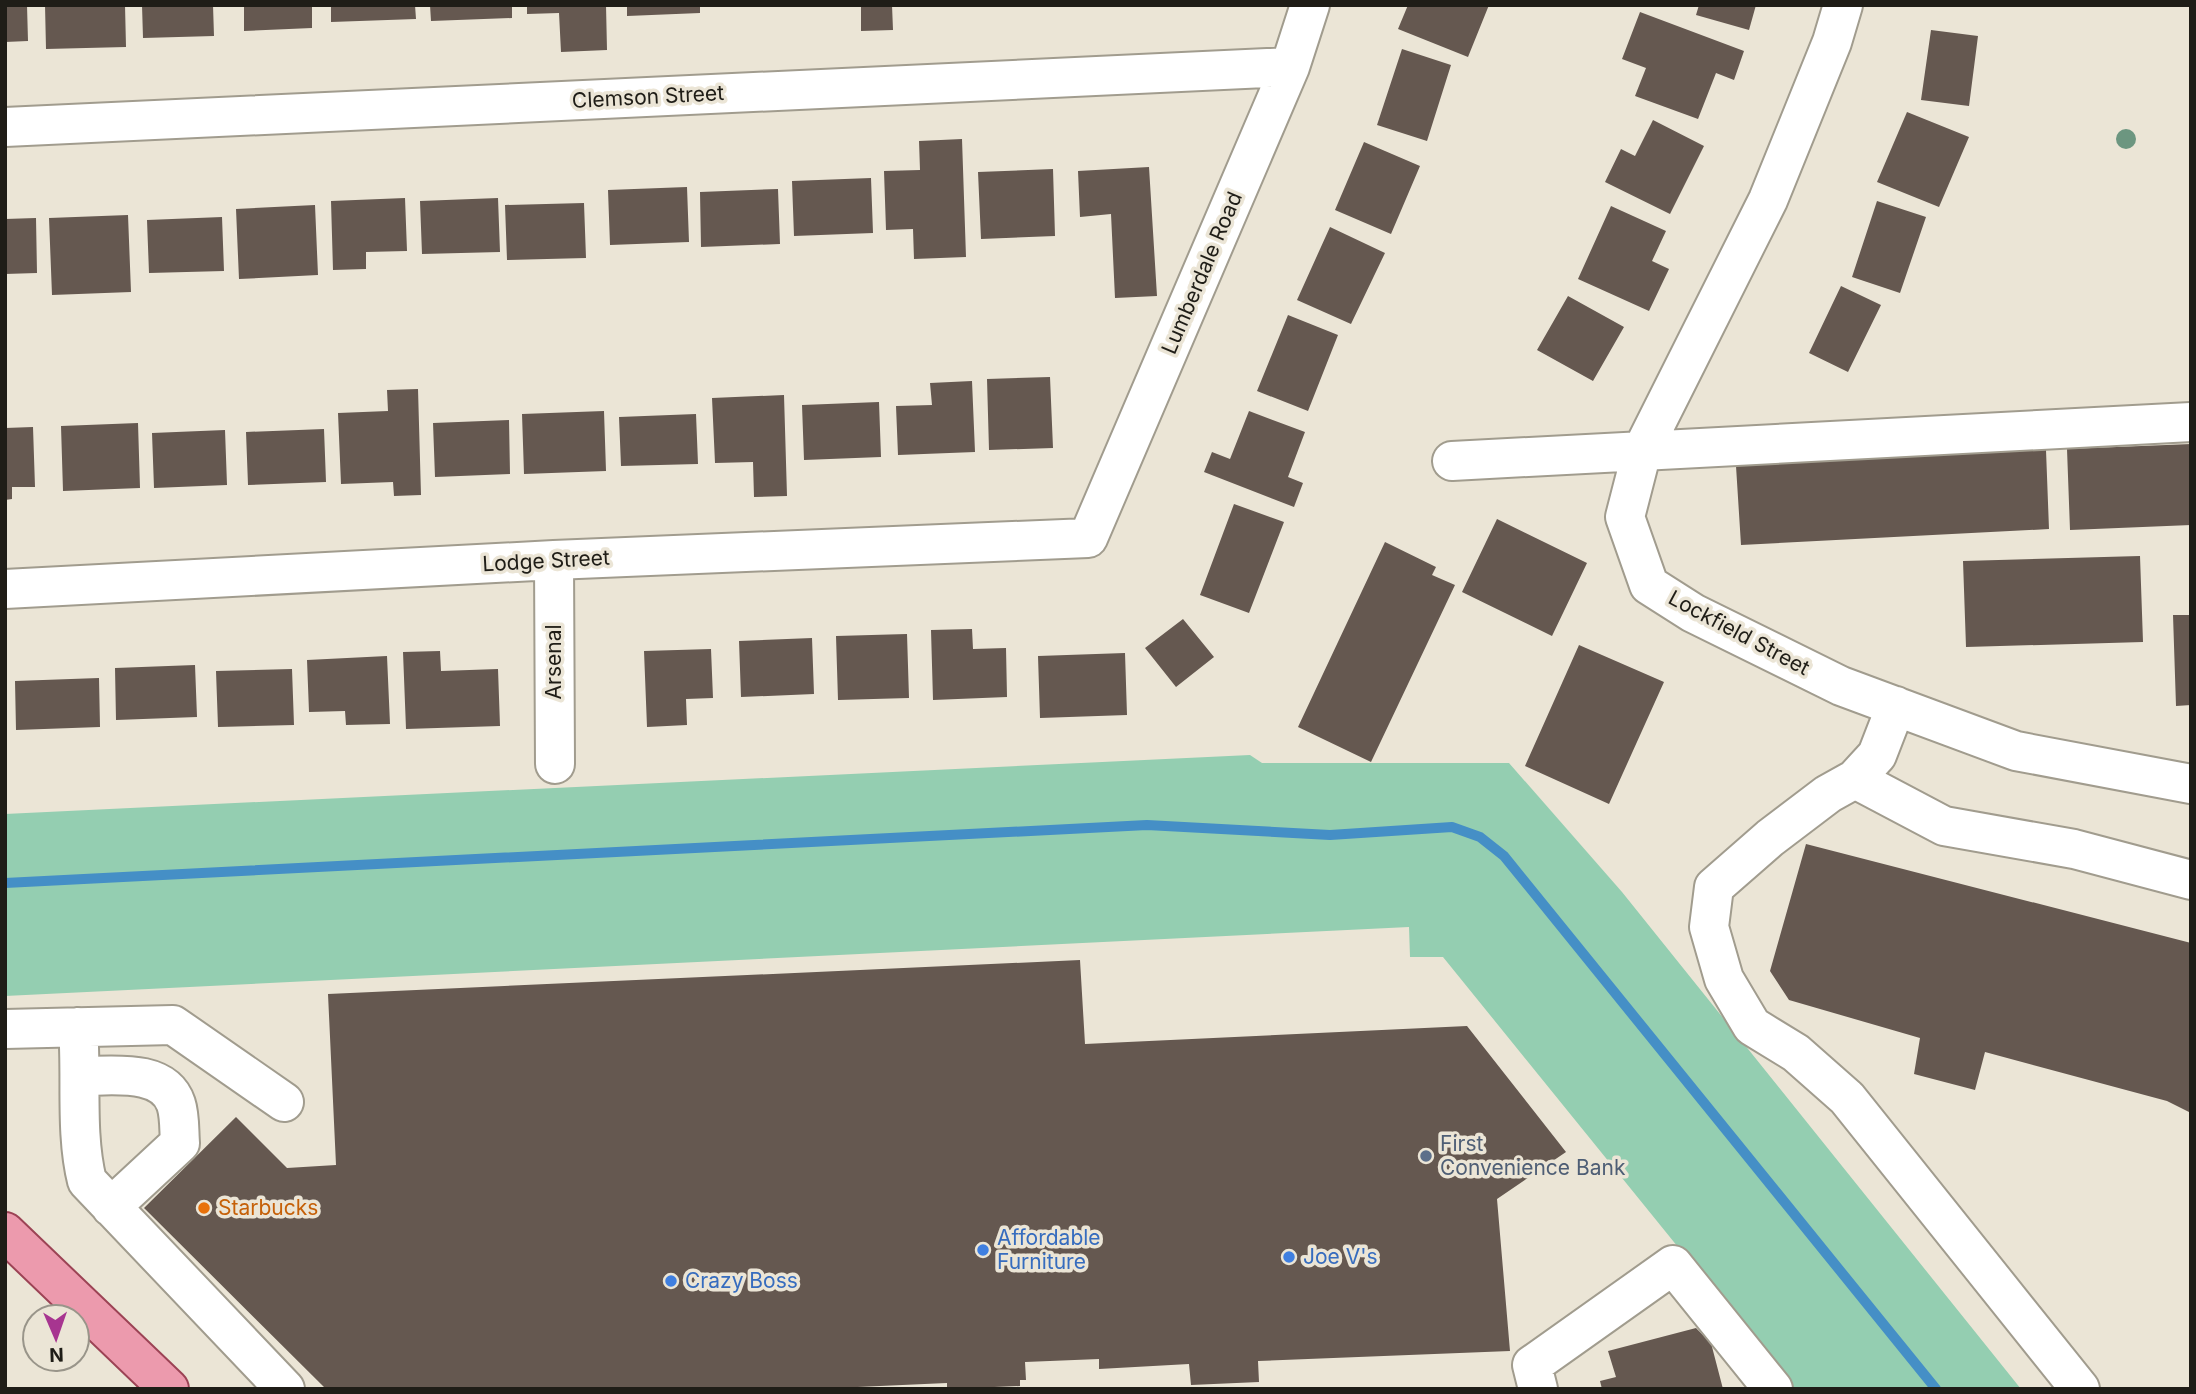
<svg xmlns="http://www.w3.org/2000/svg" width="2196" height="1394" viewBox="0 0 2196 1394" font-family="Inter,sans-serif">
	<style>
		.green { fill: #94ceb1 }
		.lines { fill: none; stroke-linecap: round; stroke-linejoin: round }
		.stream { stroke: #458fc6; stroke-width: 10 }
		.building { fill: #655850 }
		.minor-casing { stroke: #a19c8e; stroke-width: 42 }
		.major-casing { stroke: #9c4355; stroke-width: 42 }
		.minor { stroke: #fff; stroke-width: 38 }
		.major { stroke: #ec9aad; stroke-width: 38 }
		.tree { fill: #6c9680 }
		.service-dot { fill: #5c6f8a; stroke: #ebe5d6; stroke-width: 2.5 }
		.food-dot { fill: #e8710a; stroke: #ebe5d6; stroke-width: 2.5 }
		.shop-dot { fill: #3f7fe0; stroke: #ebe5d6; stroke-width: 2.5 }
		.labels { text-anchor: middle; stroke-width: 7; stroke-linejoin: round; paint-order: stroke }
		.street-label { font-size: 21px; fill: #1f1d17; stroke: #ebe5d6 }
		.service-label { font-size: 21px; fill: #4e5e75; stroke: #ebe5d6; text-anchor: start }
		.food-label { font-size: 21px; fill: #c56008; stroke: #ebe5d6; text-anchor: start }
		.shop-label { font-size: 21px; fill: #366cbe; stroke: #ebe5d6; text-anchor: start }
	</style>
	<rect width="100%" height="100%" fill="#ebe5d6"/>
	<path class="green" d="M1250,755L1262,763H1509L1622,892L2021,1389H1793L1443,957H1410L1409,927L5,996V814Z"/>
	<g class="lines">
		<path class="stream" d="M5,883L1147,825L1330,835L1452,827L1480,837L1504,856L1936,1389"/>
	</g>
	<path class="building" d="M5,5H27L28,41L5,42Z
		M45,5H125L126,47L46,49Z
		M142,5H213L214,36L143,38Z
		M244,5H312V28L244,31Z
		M331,5H415L416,19L331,22Z
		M430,5H512V18L431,21Z
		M527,5H606L607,50L561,52L559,13L527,14Z
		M627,5H700V13L627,16Z
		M861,5H892L893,30L861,31Z
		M1408,5H1489L1468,57L1398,29Z
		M1699,5H1756L1749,30L1696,15Z
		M1640,12L1744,51L1734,80L1716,73L1698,119L1635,96L1646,68L1622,59Z
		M1931,30L1978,36L1969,106L1921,100Z
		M1402,49L1451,65L1427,141L1377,125Z
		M1907,112L1969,137L1939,207L1877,182Z
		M1653,120L1704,146L1670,214L1605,182L1621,149L1635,156Z
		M962,139L966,257L914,259L913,229L886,230L884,171L920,170L919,141Z
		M1364,142L1420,166L1391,234L1335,210Z
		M1149,167L1157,296L1115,298L1111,214L1080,217L1078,171Z
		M1053,169L1055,236L981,239L978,172Z
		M871,178L873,233L794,236L792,181Z
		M687,187L689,242L610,245L608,190Z
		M778,189L780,244L701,247L700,192Z
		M405,198L407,251L366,252V269L333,270L331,201Z
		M498,198L500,252L422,254L420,201Z
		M1877,201L1926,217L1900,293L1852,277Z
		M584,203L586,258L507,260L505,205Z
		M315,205L318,275L239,279L236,209Z
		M1611,206L1666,231L1652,261L1669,269L1649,311L1578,279Z
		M128,215L131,292L52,295L49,218Z
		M222,217L224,271L149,273L147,220Z
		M36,218L37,273L5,274V219Z
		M1330,227L1385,253L1351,324L1297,300Z
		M1841,286L1881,305L1848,372L1809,353Z
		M1568,296L1624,327L1593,381L1537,350Z
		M1288,315L1338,335L1308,411L1257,391Z
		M1050,377L1053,448L989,450L987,379Z
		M972,381L975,452L898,455L896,406L932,405L930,383Z
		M418,389L421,495L394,496L393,482L341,484L338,413L388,411L387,390Z
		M784,395L787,496L754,497L753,462L715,463L712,398Z
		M879,402L881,457L804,460L802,405Z
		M604,411L606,471L524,474L522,414Z
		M1249,411L1305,432L1288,477L1303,483L1294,507L1204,472L1212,452L1230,459Z
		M696,414L698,464L621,466L619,417Z
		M509,420L510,474L435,477L433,423Z
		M138,423L140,488L63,491L61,426Z
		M33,427L35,487H12V499L5,500V428Z
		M324,429L326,482L248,485L246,432Z
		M225,430L227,485L154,488L152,433Z
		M2191,444V525L2070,530L2067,449Z
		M2046,450L2049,529L1741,545L1736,466Z
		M1234,504L1284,522L1249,613L1200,595Z
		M1497,519L1587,563L1552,636L1462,592Z
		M1385,542L1436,567L1432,575L1455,585L1371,762L1298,727Z
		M2140,556L2143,642L1966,647L1963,561Z
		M2173,615H2191V705L2176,706Z
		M1183,619L1214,657L1176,687L1145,648Z
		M972,629L973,649L1006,648L1007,697L933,700L931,630Z
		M907,634L909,698L838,700L836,636Z
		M812,638L814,694L741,697L739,641Z
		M1579,645L1664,682L1609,804L1525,766Z
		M711,649L713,698L686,699L687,725L647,727L644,651Z
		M440,651L441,671L498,669L500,726L406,729L403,652Z
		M1125,653L1127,715L1040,718L1038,656Z
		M387,656L390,724L346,725L345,711L309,712L307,660Z
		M195,665L197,717L116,720L115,668Z
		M292,669L294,725L218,727L216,671Z
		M99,678L100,727L16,730L15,681Z
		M1806,844L2191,943V1113L2167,1101L1985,1052L1975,1090L1914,1074L1920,1038L1789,1000L1770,971Z
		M1080,960L1085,1044L1467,1026L1566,1152L1497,1199L1510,1351L1258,1361L1259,1382L1191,1385L1189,1364L1099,1369V1359L1025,1362L1026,1380H1020V1386L947,1389V1383L813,1389H326L144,1208L236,1117L287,1168L336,1165L328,994Z
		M1696,1328L1711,1343L1723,1389H1602L1600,1381L1616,1377L1608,1351Z"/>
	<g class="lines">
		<defs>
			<path id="minor" d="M1843,5L1832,42L1768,200L1642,451L1625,517L1649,585L1693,613L1841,686L2016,751L2191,784
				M5,127L1290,67
				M1452,461L2191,422
				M554,560L555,764
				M5,589L554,560L1088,538L1290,67L1310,5
				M1896,706L1877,755L1855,779L1828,794L1770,838L1714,887L1709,927L1724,979L1752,1026L1796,1053L1847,1098L2080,1389
				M1855,779L1944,826L2074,849L2191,880
				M78,1027C82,1077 75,1133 87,1181L285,1389
				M5,1029L173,1025L284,1102
				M82,1076C112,1076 164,1068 176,1104C180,1116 179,1131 180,1143L111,1207
				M1538,1389L1532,1365L1673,1265L1773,1389"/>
			<path id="major" d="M5,1232L169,1389"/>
		</defs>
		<use href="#minor" class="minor-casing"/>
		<use href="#major" class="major-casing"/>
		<use href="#minor" class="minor"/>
		<use href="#major" class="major"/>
	</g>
	<circle class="tree" cx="2126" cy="139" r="10"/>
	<circle class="service-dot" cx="1426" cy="1156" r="7"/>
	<circle class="food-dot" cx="204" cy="1208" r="7"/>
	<g class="shop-dot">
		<circle cx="983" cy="1250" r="7"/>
		<circle cx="1289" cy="1257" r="7"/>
		<circle cx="671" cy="1281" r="7"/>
	</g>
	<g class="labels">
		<g class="street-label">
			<text transform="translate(648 97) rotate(-3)" y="7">Clemson Street</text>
			<text transform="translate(1202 273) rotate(-67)" y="7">Lumberdale Road</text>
			<text transform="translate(546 561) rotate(-3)" y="7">Lodge Street</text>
			<text transform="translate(1739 633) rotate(28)" y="7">Lockfield Street</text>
			<text transform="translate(554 662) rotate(-90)" y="7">Arsenal</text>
		</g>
		<g class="service-label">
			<text x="1440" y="1151">First<tspan x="1440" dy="24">Convenience Bank</tspan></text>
		</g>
		<g class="food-label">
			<text x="218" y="1215">Starbucks</text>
		</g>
		<g class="shop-label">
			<text x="997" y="1245">Affordable<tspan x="997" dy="24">Furniture</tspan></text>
			<text x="1303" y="1264">Joe V's</text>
			<text x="685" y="1288">Crazy Boss</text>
		</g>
	</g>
	<rect width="2196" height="1394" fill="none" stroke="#1f1d17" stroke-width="14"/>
	<g transform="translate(56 1338) rotate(178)"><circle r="33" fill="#ebe5d6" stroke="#99958a" stroke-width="2"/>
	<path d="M0-5L12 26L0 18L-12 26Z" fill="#a73590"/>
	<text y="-10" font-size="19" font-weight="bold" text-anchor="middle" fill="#1f1d17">N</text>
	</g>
</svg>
